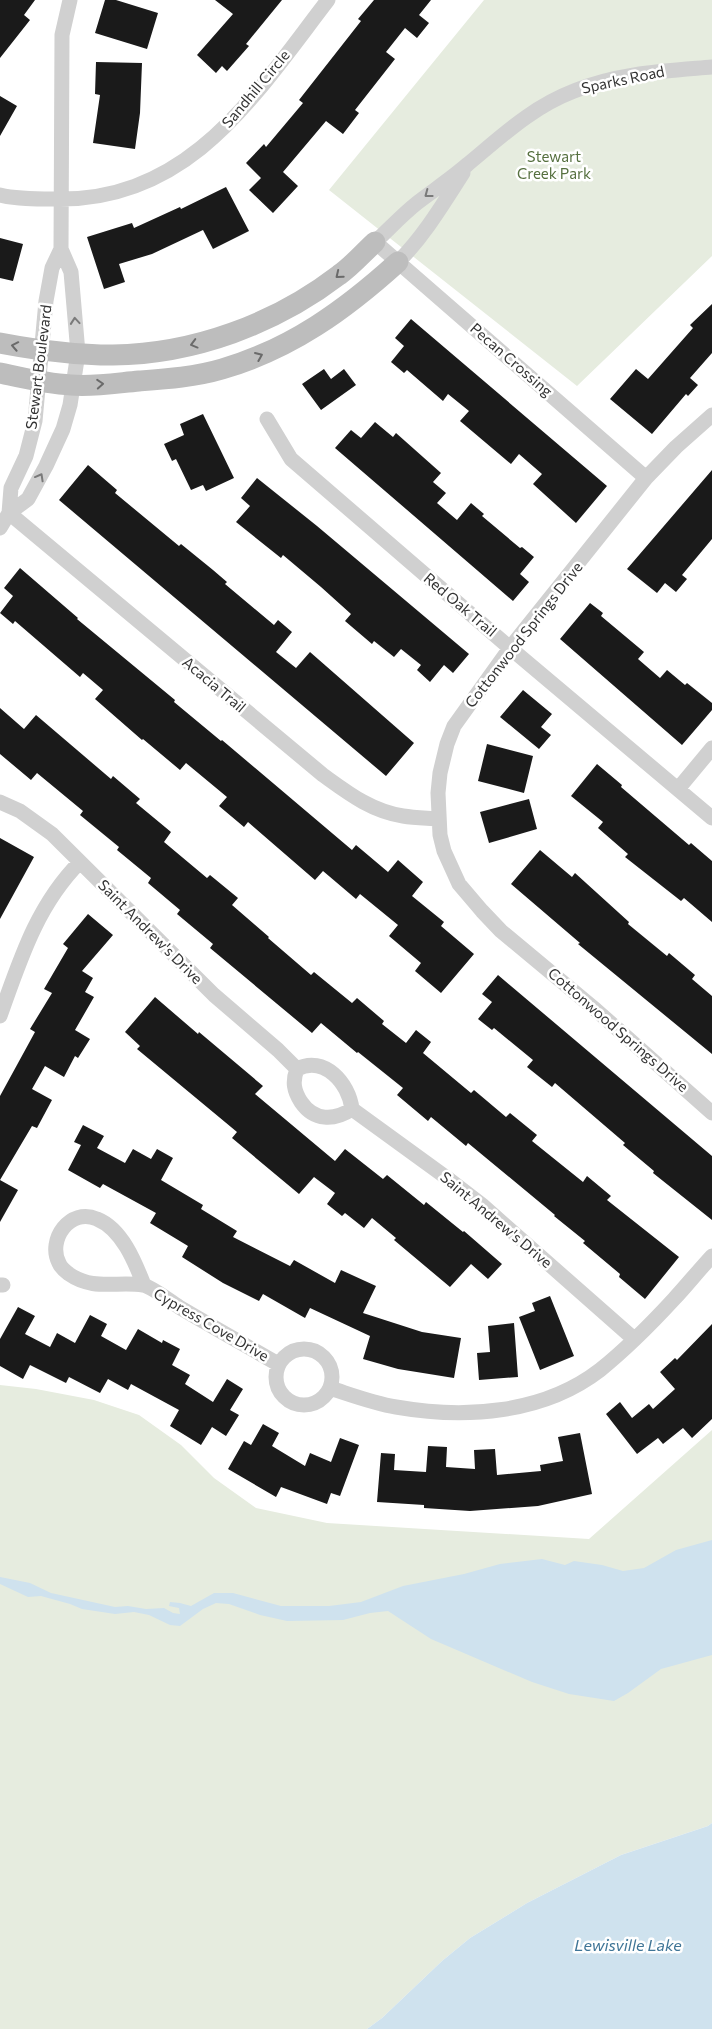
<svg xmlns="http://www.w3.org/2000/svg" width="712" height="2029" viewBox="0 0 712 2029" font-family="Commissioner,sans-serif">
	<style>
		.green { fill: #e6ecdf }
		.water { fill: #cfe2ee }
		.building { fill: #1a1a1a }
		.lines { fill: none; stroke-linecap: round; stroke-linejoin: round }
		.street { stroke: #d0d0d0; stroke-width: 15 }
		.secondary { stroke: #bdbdbd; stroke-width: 21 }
		.oneway { stroke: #7a7a7a }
		.oneway2 { stroke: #6a6a6a }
		.labels { text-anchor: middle; stroke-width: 5; stroke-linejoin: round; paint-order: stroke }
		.street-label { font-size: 15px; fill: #333; stroke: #fff }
		.park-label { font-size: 15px; fill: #56703f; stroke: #fff }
		.water-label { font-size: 16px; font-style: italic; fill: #3f7597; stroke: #fff }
	</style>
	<rect width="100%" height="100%" fill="#fff"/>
	<path class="green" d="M484,0H712V256L577,386L329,190Z
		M0,1385L36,1389L94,1400L139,1415L181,1445L214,1478L256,1508L327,1523L589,1539L712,1430V1823L708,1826L621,1855L527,1903L470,1938L442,1961L382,2018L367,2029H0Z"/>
	<path class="water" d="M712,1540V1655L661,1669L628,1693L614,1701L569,1694L532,1682L431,1639L388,1611L370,1613L343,1620L287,1621L260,1615L229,1604L216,1603L203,1609L180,1626L170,1625L149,1615L134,1612L115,1614L82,1609L70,1604L41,1596L28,1597L0,1584V1577L30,1583L51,1593L115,1607L128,1606L146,1609L164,1608L173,1613L180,1614L179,1608L169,1606L170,1602L180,1603L191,1606L214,1593H233L281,1606H329L361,1602L403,1586L464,1574L500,1564L542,1559L565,1565L574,1561L602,1565L623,1571L644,1568L676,1550Z
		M712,1823V2029H367L382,2018L442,1961L470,1938L527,1903L621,1855L708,1826Z"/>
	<path class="building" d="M0,0H35L24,15L30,20L0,58Z
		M105,0H116L158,13L147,49L95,33Z
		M215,0H282L246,44L249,46L227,71L222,66L216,73L197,55L233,14Z
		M374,0H431L419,15L429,23L417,38L405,28L386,52L395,59L355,110L359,113L343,134L326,121L283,172L298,186L273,213L249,190L261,178L246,163L264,144L266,147L303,103L299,100L361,21L358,19Z
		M96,62L142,63L140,113L135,149L93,143L100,95L95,94Z
		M0,96L17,106L0,136Z
		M226,187L249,231L213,249L203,230L152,254L119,264L125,282L104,289L87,237L132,223L134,228L180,207L181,209Z
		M0,238L23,244L13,281L0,278Z
		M712,304V353L690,378L698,385L688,396L686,394L652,434L610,399L636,369L648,379L693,328L690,325Z
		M411,319L607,486L576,523L533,484L542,474L519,454L511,464L460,421L469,411L448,394L443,401L407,370L404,373L391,362L404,346L395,338Z
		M324,369L331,379L344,369L356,385L321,410L302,384Z
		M203,414L234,478L206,491L203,485L191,490L176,459L172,461L164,444L184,435L180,424Z
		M375,422L393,437L396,433L441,473L433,482L446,493L437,503L457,520L471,503L484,514L482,516L520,548L522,547L534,557L520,574L529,582L513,601L335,448L351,430L361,438Z
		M88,465L117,490L115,493L179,546L181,544L213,570L227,582L225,584L274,625L278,620L292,632L276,652L296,668L310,652L414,743L386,776L59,500Z
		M712,470V539L682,575L687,579L676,592L665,583L657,593L627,569Z
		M257,478L317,526L469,654L453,673L444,665L430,682L417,670L421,665L401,649L394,657L374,641L372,644L345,621L351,614L321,587L283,555L281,558L236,522L250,506L241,498Z
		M20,568L78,618L77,619L175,700L174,702L221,741L222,740L352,850L356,845L388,872L398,860L423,882L412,896L444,922L441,926L474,954L441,993L415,971L421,963L389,936L398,925L360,894L356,899L323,871L315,880L248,822L244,827L219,806L227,797L186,763L180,770L143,739L142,740L95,699L103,690L83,673L80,677L15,621L13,624L0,613L13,596L4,588Z
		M590,603L603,613L601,616L644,652L638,659L660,678L667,670L685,685L687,683L712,703V710L682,745L560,639Z
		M523,690L552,714L541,727L551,735L539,749L500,717Z
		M0,708L24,729L36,715L111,779L113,776L140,799L136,803L171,832L164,842L207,878L210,875L238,898L232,905L269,937L268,938L311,975L314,972L352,1003L357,998L384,1021L382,1024L406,1043L416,1030L431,1042L423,1053L471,1093L474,1090L506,1117L510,1113L537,1135L532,1141L583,1182L587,1176L611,1196L607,1200L679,1257L645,1299L619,1277L620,1274L583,1243L585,1241L554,1216L555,1215L468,1143L466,1146L431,1117L428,1121L397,1095L403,1088L358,1052L357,1053L321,1023L312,1033L210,948L213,944L177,914L180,910L148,883L151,878L117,850L119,847L80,815L83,811L37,773L31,780L0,754Z
		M487,744L533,756L524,793L478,781Z
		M597,764L622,785L621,787L689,845L691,843L712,861V922L684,898L681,901L625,857L628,854L598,828L603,822L571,796Z
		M529,799L537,829L489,843L480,812Z
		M0,838L34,857L0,919Z
		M540,850L572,877L575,873L629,922L628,924L667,956L669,953L695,975L692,979L712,996V1054L578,944L580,943L511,884Z
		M88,914L113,935L82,971L93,978L85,992L94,997L75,1030L90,1039L78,1058L75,1056L64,1077L45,1066L32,1089L52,1100L37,1128L32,1126L0,1180L18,1190L0,1222V1096L35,1032L30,1029L52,993L44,989L68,948L63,944Z
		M498,975L712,1156V1220L653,1173L654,1171L623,1145L625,1143L555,1083L552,1087L527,1067L533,1060L494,1028L492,1030L478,1019L492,1002L482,994Z
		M155,997L198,1034L199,1032L263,1086L255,1094L335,1161L345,1149L383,1179L387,1175L424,1205L426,1202L463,1232L464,1231L502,1264L488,1279L471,1264L450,1287L394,1240L396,1238L372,1218L364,1228L345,1213L342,1216L327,1204L335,1193L314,1177L299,1194L232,1138L237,1132L137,1049L140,1046L125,1032Z
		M83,1125L104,1136L97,1148L125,1163L133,1149L151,1159L157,1149L173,1158L161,1180L203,1205L201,1209L237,1231L233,1237L290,1266L294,1260L335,1283L341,1270L376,1286L363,1313L422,1332L461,1338L454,1378L398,1369L363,1359L370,1336L310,1308L305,1318L263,1294L259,1301L223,1283L182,1257L188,1246L150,1223L156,1213L103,1184L100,1188L68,1170L81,1145L74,1142Z
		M550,1296L574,1356L540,1370L519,1317L535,1311L532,1303Z
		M18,1307L35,1316L25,1334L50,1347L57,1333L75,1343L90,1315L107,1324L101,1336L126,1350L138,1329L162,1343L163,1340L180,1349L172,1365L190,1375L185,1384L213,1402L227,1379L243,1389L230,1410L239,1415L226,1436L212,1427L201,1445L170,1426L179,1410L131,1384L128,1390L108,1379L100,1393L69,1377L66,1383L30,1365L23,1379L0,1366V1339Z
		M514,1323L518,1377L479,1380L477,1353L490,1352L488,1326Z
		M712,1324V1419L692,1438L683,1428L663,1444L658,1438L637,1454L606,1414L620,1402L632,1418L649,1404L653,1409L675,1389L660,1372L675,1358L677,1360Z
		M263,1424L279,1433L272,1446L305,1466L310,1453L331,1462L340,1438L359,1445L340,1496L331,1493L327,1504L281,1487L276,1497L228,1469L244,1441L251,1445Z
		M580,1433L592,1494L538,1506L470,1511L424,1508V1505L377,1502L381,1453L395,1454L394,1470L426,1472L428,1446L447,1447L446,1467L475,1469L474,1450L495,1449L497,1475L541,1471L540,1465L563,1461L558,1437Z"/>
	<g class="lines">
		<path class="street" d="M0,195C17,199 35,199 53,199C189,203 254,96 328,0
			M398,262C424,236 443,204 463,173
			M712,415L676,447L646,478L510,648L454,726L447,744L440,773L438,793L440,835L444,851L459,884L482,911L501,931L596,1010L712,1113
			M267,419L291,459L510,648L712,818
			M646,478L375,242C389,229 402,215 417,203C434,190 452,178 468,164C502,136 532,107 574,91C618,73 665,71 712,67
			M9,513L323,775C348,793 371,811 403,816C415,818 427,818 439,819
			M9,513L11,488L26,456L35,421L46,301L52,268L61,249
			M0,528L9,513L28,499L46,466L63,429L70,405L78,353L71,272L61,249L62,35L70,0
			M678,789L712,748
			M0,802L20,811L52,834L214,995L278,1050L297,1069
			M0,1016C20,960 37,905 80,862
			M352,1109C334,1121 314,1121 301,1102C294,1091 292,1082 297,1069C324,1055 349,1083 352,1109L447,1178L482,1205L634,1339
			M0,1285H3
			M144,1285C135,1262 122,1229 97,1219C70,1207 47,1240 59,1263C61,1268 65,1271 69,1274C93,1291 117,1281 143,1285C152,1287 170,1301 179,1307C211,1326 245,1345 278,1364
			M276 1377a28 28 0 1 1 56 0a28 28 0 1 1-56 0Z
			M330,1388C352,1395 373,1403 396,1407C465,1419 543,1414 600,1370C626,1349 651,1324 674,1299C687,1285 699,1270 712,1256"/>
		<path class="secondary" d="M0,343C37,350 75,355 113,355C194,354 275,324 339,275C352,266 363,253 375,242
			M0,373C23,378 47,384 71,385C93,387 117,383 139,381C166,379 195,377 222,369C291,349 345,310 398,262"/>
	</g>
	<defs><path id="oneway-chevron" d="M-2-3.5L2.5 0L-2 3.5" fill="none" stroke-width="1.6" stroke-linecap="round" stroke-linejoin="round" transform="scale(1.25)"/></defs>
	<g class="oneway">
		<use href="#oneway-chevron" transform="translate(428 194) rotate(143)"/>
		<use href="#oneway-chevron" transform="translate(75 321) rotate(-95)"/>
		<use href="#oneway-chevron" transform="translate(40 477) rotate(-61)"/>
	</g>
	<g class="oneway2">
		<use href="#oneway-chevron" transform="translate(339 275) rotate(141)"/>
		<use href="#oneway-chevron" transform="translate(194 344) rotate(165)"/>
		<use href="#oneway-chevron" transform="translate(15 346) rotate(-169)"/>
		<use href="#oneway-chevron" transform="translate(259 356) rotate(-23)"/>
		<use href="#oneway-chevron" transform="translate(100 384) rotate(-4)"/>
	</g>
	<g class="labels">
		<g class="street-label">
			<text transform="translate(623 80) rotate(-12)" y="5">Sparks Road</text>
			<text transform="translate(256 89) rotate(-50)" y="5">Sandhill Circle</text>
			<text transform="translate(511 360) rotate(41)" y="5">Pecan Crossing</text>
			<text transform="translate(39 367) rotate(-83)" y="5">Stewart Boulevard</text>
			<text transform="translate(460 605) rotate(40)" y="5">Red Oak Trail</text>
			<text transform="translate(524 635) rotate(-52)" y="5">Cottonwood Springs Drive</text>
			<text transform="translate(214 685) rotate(40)" y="5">Acacia Trail</text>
			<text transform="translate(150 932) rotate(45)" y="5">Saint Andrew's Drive</text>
			<text transform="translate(618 1030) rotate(41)" y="5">Cottonwood Springs Drive</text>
			<text transform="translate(496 1220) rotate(40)" y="5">Saint Andrew's Drive</text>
			<text transform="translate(211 1325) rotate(30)" y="5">Cypress Cove Drive</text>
		</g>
		<g class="park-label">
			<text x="554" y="162">Stewart<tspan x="554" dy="17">Creek Park</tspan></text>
		</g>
		<g class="water-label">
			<text x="628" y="1951">Lewisville Lake</text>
		</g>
	</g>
</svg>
